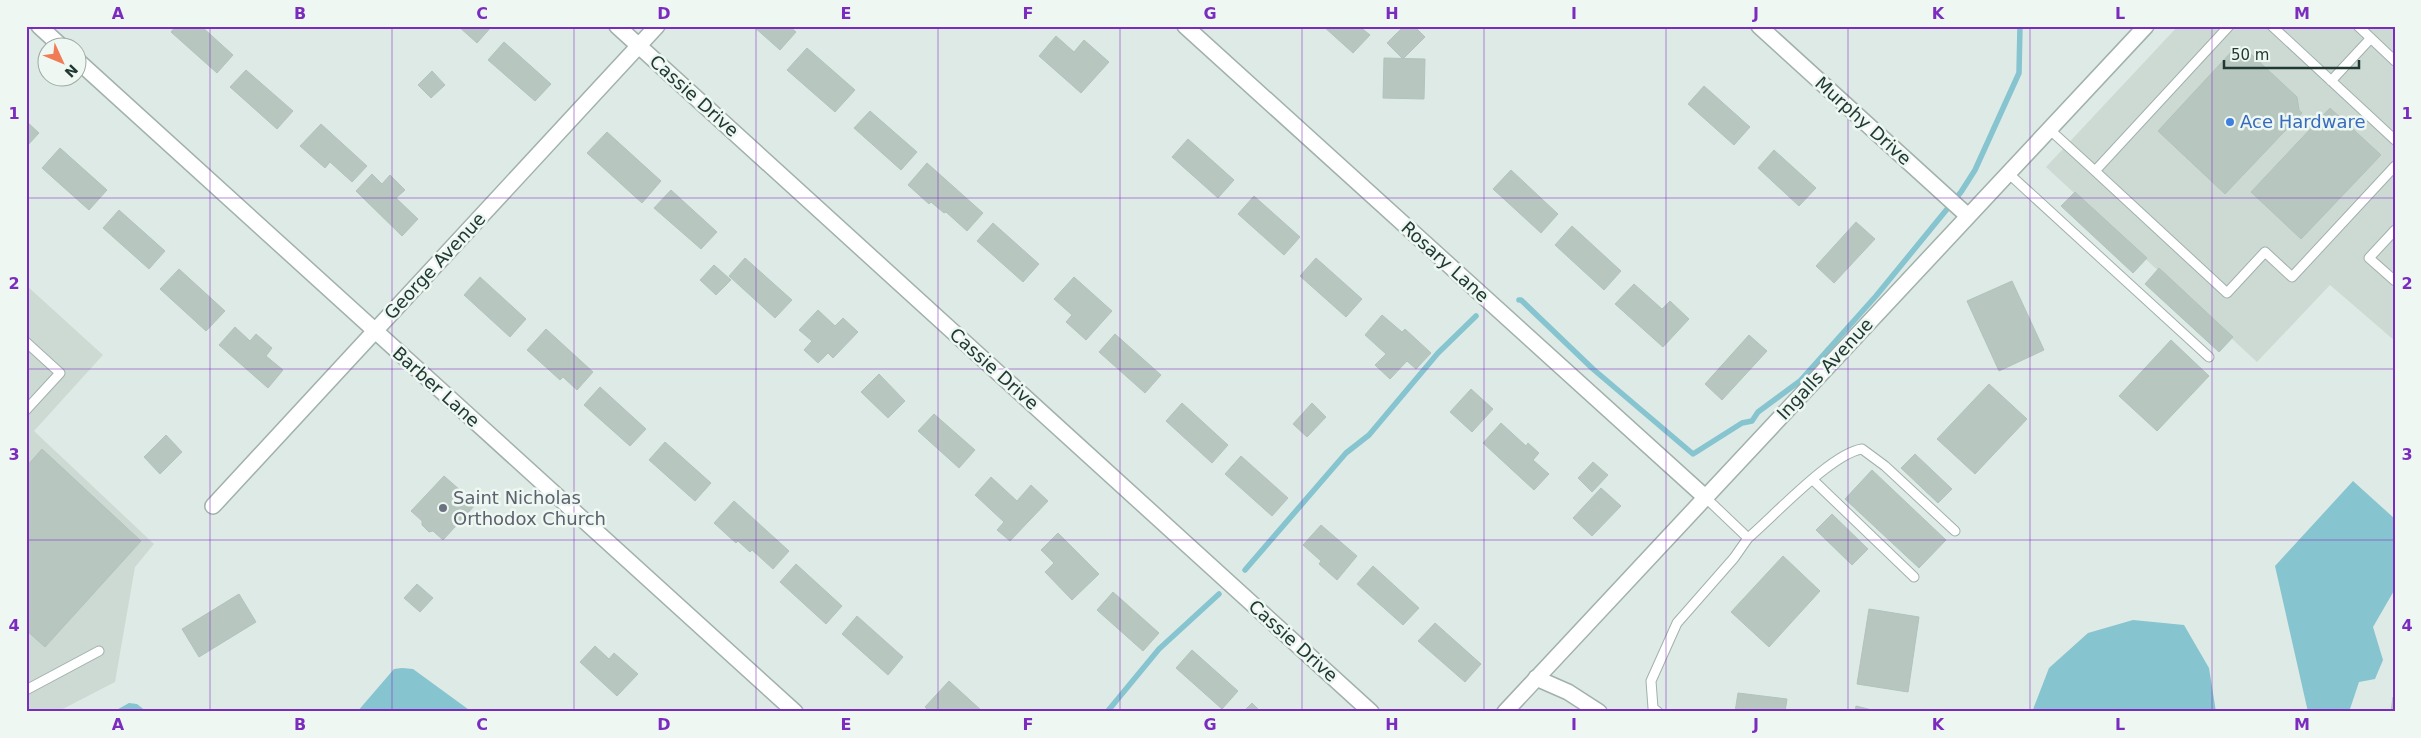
<svg xmlns="http://www.w3.org/2000/svg" width="2421" height="738" viewBox="0 0 2421 738" font-family="'DejaVu Sans',sans-serif">
	<style>
		.built { fill: #cddad4 }
		.water { fill: #86c4d0 }
		.lines { fill: none; stroke-linecap: round; stroke-linejoin: round }
		.stream { stroke: #86c4d0; stroke-width: 5.5 }
		.building { fill: #b7c7c0; stroke: #b1c3bc }
		.service-casing { stroke: #a1b1ac; stroke-width: 11 }
		.minor-casing { stroke: #a1b1ac; stroke-width: 18 }
		.tertiary-casing { stroke: #a1b1ac; stroke-width: 18 }
		.path { stroke: #7fad9f; stroke-width: 3; stroke-dasharray: 2.5 4; stroke-linecap: butt }
		.service { stroke: #fff; stroke-width: 9 }
		.minor { stroke: #fff; stroke-width: 15 }
		.tertiary { stroke: #fff; stroke-width: 15 }
		.grid { fill: none; stroke: #7b2cbf; stroke-width: 1; stroke-opacity: 0.55 }
		.shop-dot { fill: #3f7fe0; stroke: #eef7f2; stroke-width: 2 }
		.worship-dot { fill: #6b7280; stroke: #eef7f2; stroke-width: 2 }
		.labels { text-anchor: middle; stroke-width: 5; stroke-linejoin: round; paint-order: stroke }
		.street-label { font-size: 18px; fill: #203932; stroke: #eef7f2 }
		.shop-label { font-size: 18px; fill: #366cbe; stroke: #eef7f2; text-anchor: start }
		.worship-label { font-size: 18px; fill: #5b616d; stroke: #eef7f2; text-anchor: start }
		.neatline { fill: none; stroke: #7b2cbf; stroke-width: 2 }
		.grid-label { font-size: 16px; text-anchor: middle; font-weight: bold; fill: #7b2cbf }
	</style>
	<rect width="100%" height="100%" fill="#deeae5"/>
	<path class="built" d="M2178,26H2395V341L2330,285L2257,362L2046,167Z
		M26,285L103,355L34,431L154,544L135,567L115,682L57,712H26Z"/>
	<path class="water" d="M2353,481L2395,519V589L2373,627L2383,660L2375,679L2359,682L2349,712H2308L2275,566Z
		M2133,620L2184,625L2209,668L2216,712H2032L2049,668L2088,633Z
		M402,668L413,669L472,712H357L394,669Z
		M129,703L137,704L147,712H113Z"/>
	<g class="lines">
		<path class="stream" d="M1519,300H1521L1593,369L1693,454L1742,423L1752,421L1758,412L1800,381L1876,296L1961,192L1975,170L2019,73L2020,26
			M1245,570L1346,453L1369,435L1438,353L1476,316
			M1107,712L1159,649L1219,594"/>
	</g>
	<path class="building" d="M176,26H201L233,55L217,73L171,32Z
		M458,26H492L477,43Z
		M753,26H789L796,32L780,50Z
		M1323,26H1359L1370,35L1353,53Z
		M1404,26H1414L1425,37L1403,59L1387,43Z
		M1056,36L1074,52L1084,40L1109,62L1081,93L1039,56Z
		M504,42L551,84L535,101L488,60Z
		M807,48L855,90L835,112L787,70Z
		M2234,49L2238,53L2251,54L2297,97L2299,110L2302,113L2225,194L2158,131Z
		M1384,58L1425,59L1424,99L1383,98Z
		M246,70L293,111L277,129L230,87Z
		M432,71L445,85L431,98L418,85Z
		M1704,86L1750,127L1734,145L1688,104Z
		M2330,108L2381,155L2301,239L2251,192Z
		M870,111L917,152L901,170L854,128Z
		M26,121L39,133L26,147Z
		M321,124L367,166L352,182L330,162L325,168L300,146Z
		M607,132L661,181L642,203L587,153Z
		M1188,139L1234,180L1218,198L1172,157Z
		M60,148L107,190L89,210L42,168Z
		M1774,150L1816,188L1799,206L1758,168Z
		M927,163L983,213L967,231L946,212L944,213L931,202L929,204L908,185Z
		M1511,170L1558,214L1541,233L1493,189Z
		M372,174L382,184L390,175L405,190L396,198L418,219L402,236L356,191Z
		M671,190L717,232L701,249L654,208Z
		M2075,192L2147,258L2133,273L2061,206Z
		M1254,196L1300,237L1284,255L1238,214Z
		M119,210L165,251L149,269L103,228Z
		M1856,222L1875,239L1834,283L1816,266Z
		M993,223L1039,264L1023,282L977,241Z
		M1572,226L1621,271L1604,290L1555,245Z
		M745,258L792,300L775,318L729,276Z
		M1316,258L1362,299L1346,317L1300,276Z
		M714,265L731,280L716,295L700,280Z
		M2159,268L2233,337L2219,352L2145,284Z
		M179,269L225,311L206,331L160,289Z
		M480,277L526,319L510,337L464,295Z
		M1074,277L1112,311L1086,340L1066,322L1072,315L1054,299Z
		M2012,281L2044,350L1999,371L1967,301Z
		M1634,284L1662,309L1670,301L1689,319L1663,347L1615,304Z
		M818,310L835,326L843,318L858,332L833,358L828,353L818,363L804,350L812,341L799,330Z
		M1382,315L1402,332L1405,329L1431,353L1416,369L1407,361L1390,379L1375,365L1386,354L1365,335Z
		M235,327L250,341L256,334L272,348L266,356L283,370L268,388L219,345Z
		M546,329L593,372L577,390L563,377L560,380L527,350Z
		M1115,334L1161,375L1145,393L1099,352Z
		M1749,335L1767,351L1722,400L1705,384Z
		M2171,340L2209,376L2157,431L2119,396Z
		M879,374L905,401L888,418L861,392Z
		M1989,384L2027,419L1975,474L1937,439Z
		M600,387L646,429L630,446L584,405Z
		M1471,389L1493,409L1472,432L1450,412Z
		M1182,403L1228,445L1212,463L1166,421Z
		M1312,403L1326,417L1307,437L1293,424Z
		M934,414L975,450L959,468L918,431Z
		M1501,423L1526,446L1528,443L1539,453L1533,460L1549,474L1534,490L1483,443Z
		M166,435L182,452L160,474L144,457Z
		M665,442L711,483L695,501L649,460Z
		M42,449L141,541L45,647L26,630V467Z
		M1915,454L1952,489L1938,503L1901,468Z
		M1241,456L1288,498L1272,516L1225,474Z
		M1593,462L1608,475L1592,492L1578,478Z
		M1872,470L1946,540L1919,568L1845,499Z
		M444,476L476,504L443,540L433,531L429,532L422,525V521L411,511Z
		M991,477L1017,501L1031,485L1048,501L1010,541L997,530L1004,522L975,495Z
		M1601,488L1621,506L1592,536L1573,518Z
		M734,501L789,551L773,569L752,550L750,552L738,541L736,543L714,523Z
		M1832,514L1868,549L1852,565L1816,530Z
		M1321,525L1357,556L1337,580L1319,564L1321,561L1303,545Z
		M1058,533L1099,574L1072,600L1045,572L1054,563L1041,550Z
		M1783,556L1820,591L1769,647L1731,612Z
		M796,564L842,606L826,624L780,582Z
		M1373,566L1419,608L1403,625L1357,584Z
		M417,584L433,598L420,612L404,598Z
		M1113,592L1159,633L1143,651L1097,610Z
		M239,594L256,622L199,657L182,629Z
		M1869,609L1919,617L1908,692L1857,684Z
		M857,616L903,657L888,675L842,634Z
		M1435,623L1481,664L1465,682L1418,641Z
		M595,646L609,659L614,653L638,674L617,696L580,662Z
		M1192,650L1238,691L1222,709L1176,668Z
		M949,681L982,711L981,712H930L925,707Z
		M1738,693L1787,699L1785,712H1735Z
		M2393,697H2395V712H2391Z
		M1252,703L1261,712H1243Z
		M1856,706L1880,712H1855Z"/>
	<g class="lines">
		<defs>
			<path id="service" d="M2229,26L2095,171L2227,293L2265,252L2292,277L2395,166
				M2272,26L2395,140
				M2358,26L2395,61
				M2331,81L2371,38
				M2049,129L2095,171
				M2008,173L2209,357
				M2395,230L2369,258L2395,281
				M26,342L60,373L26,410
				M1813,480L1914,577
				M1748,538C1774,516 1832,453 1862,449L1885,466L1955,531
				M26,690L99,651
				M1658,712L1653,708L1651,681L1677,623L1734,558L1748,538L1705,497"/>
			<path id="minor" d="M39,26L63,48
				M617,26L1371,712
				M1185,26L1705,497
				M1759,26L1968,216
				M78,61L795,712
				M213,506L657,26
				M1536,678L1568,692L1599,712"/>
			<path id="tertiary" d="M1505,712L2146,26"/>
		</defs>
		<use href="#service" class="service-casing"/>
		<use href="#minor" class="minor-casing"/>
		<use href="#tertiary" class="tertiary-casing"/>
		<path class="path" d="M2394,26L2395,27"/>
		<use href="#service" class="service"/>
		<use href="#minor" class="minor"/>
		<use href="#tertiary" class="tertiary"/>
	</g>
	<path class="grid" d="M210,26V712M392,26V712M574,26V712M756,26V712M938,26V712M1120,26V712M1302,26V712M1484,26V712M1666,26V712M1848,26V712M2030,26V712M2212,26V712M26,198H2395M26,369H2395M26,540H2395"/>
	<circle class="shop-dot" cx="2230" cy="122" r="5"/>
	<circle class="worship-dot" cx="443" cy="508" r="5"/>
	<g class="labels">
		<g class="street-label">
			<text transform="translate(694 96) rotate(42)" y="6">Cassie Drive</text>
			<text transform="translate(1863 121) rotate(42)" y="6">Murphy Drive</text>
			<text transform="translate(1445 262) rotate(42)" y="6">Rosary Lane</text>
			<text transform="translate(435 266) rotate(-47)" y="6">George Avenue</text>
			<text transform="translate(994 369) rotate(42)" y="6">Cassie Drive</text>
			<text transform="translate(1825 369) rotate(-47)" y="6">Ingalls Avenue</text>
			<text transform="translate(436 387) rotate(42)" y="6">Barber Lane</text>
			<text transform="translate(1293 641) rotate(42)" y="6">Cassie Drive</text>
		</g>
		<g class="shop-label">
			<text x="2240" y="128">Ace Hardware</text>
		</g>
		<g class="worship-label">
			<text x="453" y="504">Saint Nicholas<tspan x="453" dy="21">Orthodox Church</tspan></text>
		</g>
	</g>
	<rect width="2421" height="738" fill="none" stroke="#eef7f2" stroke-width="55"/>
	<g transform="translate(62 62) rotate(134)"><circle r="24" fill="#eef7f2" stroke="#9caba5"/>
	<path d="M0-4L9 19L0 12L-9 19Z" fill="#f17b55"/>
	<text y="-8" font-size="14" font-weight="bold" text-anchor="middle" fill="#203932">N</text>
	</g>
	<path d="M2224 60v8h135v-8" fill="none" stroke="#203932" stroke-width="2.5"/>
	<text x="2231" y="60" font-size="15" fill="#203932" stroke="#eef7f2" stroke-width="4" paint-order="stroke">50 m</text>
	<rect x="28" y="28" width="2366" height="682" class="neatline"/>
	<g class="grid-label">
		<text x="118" y="19">A</text>
		<text x="300" y="19">B</text>
		<text x="482" y="19">C</text>
		<text x="664" y="19">D</text>
		<text x="846" y="19">E</text>
		<text x="1028" y="19">F</text>
		<text x="1210" y="19">G</text>
		<text x="1392" y="19">H</text>
		<text x="1574" y="19">I</text>
		<text x="1756" y="19">J</text>
		<text x="1938" y="19">K</text>
		<text x="2120" y="19">L</text>
		<text x="2302" y="19">M</text>
		<text x="14" y="119">1</text>
		<text x="2407" y="119">1</text>
		<text x="14" y="289">2</text>
		<text x="2407" y="289">2</text>
		<text x="14" y="460">3</text>
		<text x="2407" y="460">3</text>
		<text x="14" y="631">4</text>
		<text x="2407" y="631">4</text>
		<text x="118" y="730">A</text>
		<text x="300" y="730">B</text>
		<text x="482" y="730">C</text>
		<text x="664" y="730">D</text>
		<text x="846" y="730">E</text>
		<text x="1028" y="730">F</text>
		<text x="1210" y="730">G</text>
		<text x="1392" y="730">H</text>
		<text x="1574" y="730">I</text>
		<text x="1756" y="730">J</text>
		<text x="1938" y="730">K</text>
		<text x="2120" y="730">L</text>
		<text x="2302" y="730">M</text>
	</g>
</svg>
